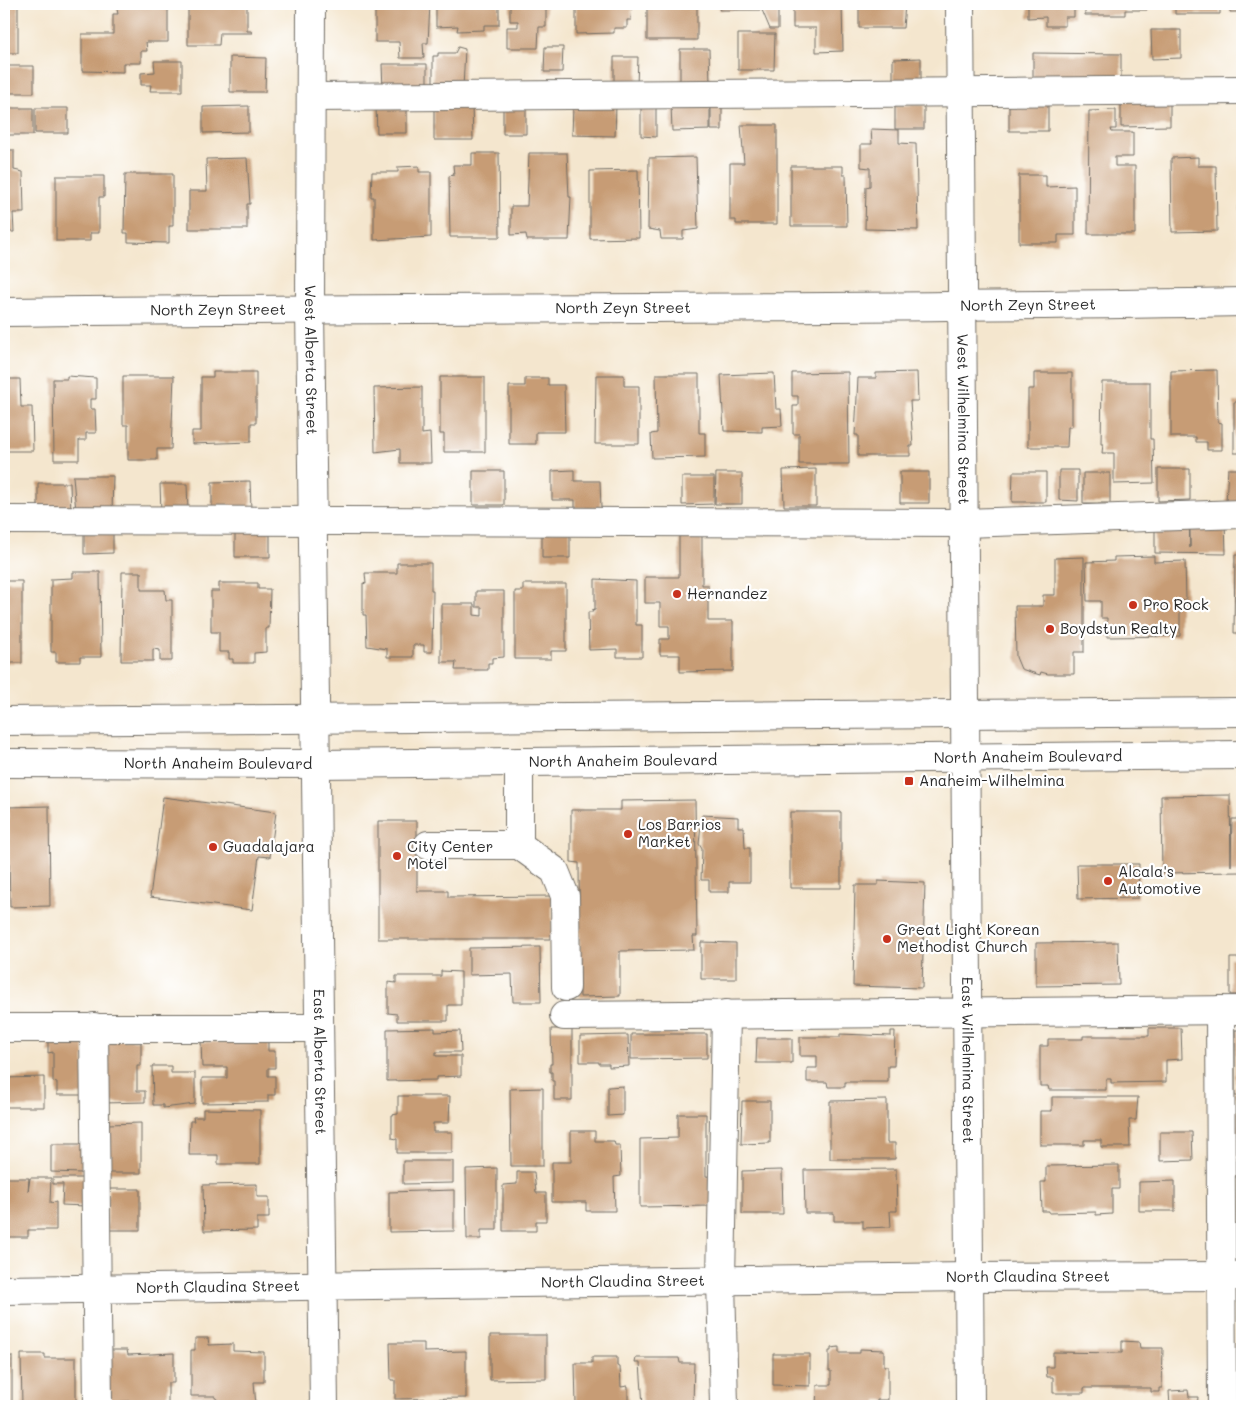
<svg xmlns="http://www.w3.org/2000/svg" width="1246" height="1410" viewBox="0 0 1246 1410" font-family="Mali,sans-serif">
	<style>
		.building { fill: #c79c74 }
		.lines { fill: none; stroke-linecap: round; stroke-linejoin: round }
		.minor-casing { stroke: #716c64; stroke-width: 30 }
		.major-casing { stroke: #716c64; stroke-width: 30 }
		.minor { stroke: #fff; stroke-width: 28 }
		.major { stroke: #fff; stroke-width: 28 }
		.poi-dot { fill: #c8321e; stroke: #fff; stroke-width: 2 }
		.labels { text-anchor: middle; stroke-width: 4.5; stroke-linejoin: round; paint-order: stroke }
		.street-label { font-size: 15px; fill: #2b2b2b; stroke: #fff }
		.poi-label { font-size: 15px; fill: #2b2b2b; stroke: #fff; text-anchor: start }
	</style>
	<rect width="100%" height="100%" fill="#fff"/>
	<filter id="ink" filterUnits="userSpaceOnUse"><feTurbulence type="fractalNoise" baseFrequency=".02" numOctaves="2"/><feDisplacementMap in="SourceGraphic" scale="10" xChannelSelector="R" yChannelSelector="G"/><feConvolveMatrix kernelMatrix="1 2 1 2 8 2 1 2 1" color-interpolation-filters="sRGB"/></filter>
	<filter id="wash" filterUnits="userSpaceOnUse"><feTurbulence type="fractalNoise" baseFrequency=".0096" numOctaves="4" result="noise"/><feDisplacementMap in="SourceGraphic" scale="20" xChannelSelector="R" yChannelSelector="G"/><feGaussianBlur stdDeviation="1.12" result="paint"/><feColorMatrix in="noise" values="0 0 0 0 0 0 0 0 0 0 0 0 0 0 0 0 0 1.4 0 .05"/><feComposite in="paint" operator="in"/></filter>
	<g filter="url(#wash)">
		<rect width="100%" height="100%" fill="#f4e6ce"/>
		<g id="blocks">
			<path class="building" d="M4,4H18V53H4Z
				M116,4H168V42H146L147,51H141V63H123V72L82,71V34H113V14H118Z
				M188,4H247V31H251L252,33H220L219,45H188Z
				M375,4H430L428,43H423L424,58H400L399,42H375Z
				M436,4H499V25H484V30L457,31L458,26L436,27Z
				M510,4H546V27H539L538,48H507V27H518V21H510Z
				M576,4H632L631,20H627V28H614V33L576,34Z
				M647,4H697V40H647Z
				M715,4H778V29H770L762,10H719L720,7H715Z
				M793,4H842L843,51L816,52V28H793Z
				M859,4H905L903,28H859Z
				M1028,4H1074V17H1065V26H1046V17L1028,18Z
				M1085,4H1147V10H1125V15H1085Z
				M1175,4H1220V14H1175Z
				M1230,4H1242V12H1230Z
				M1151,30H1181V58L1152,59Z
				M738,34H775L774,70H738Z
				M458,47L465,49L463,88H433V56H438V53H455Z
				M545,47H563L562,72H544Z
				M680,49H709L710,84H680Z
				M1033,53L1121,54V82L1033,84Z
				M230,57L266,58L265,92H230Z
				M614,57H638L637,86H614Z
				M921,58V87H893V59Z
				M154,61H182V91H150L151,85H141V73L155,72Z
				M382,64H427V90H383Z
				M4,66H34V93H4Z
				M1009,101H1048V131H1009Z
				M1121,101H1170V126L1121,127Z
				M711,102H722V130H711Z
				M710,103V130L672,131L671,104Z
				M641,104H656V137L641,136Z
				M434,105H472L473,140H434Z
				M503,105H526V134H503Z
				M616,105L615,136L572,135L573,106Z
				M895,105H924V129H895Z
				M249,106V132L203,133V107Z
				M376,107L407,108V133H377Z
				M4,108H33V135H4Z
				M35,108H68V133H35Z
				M1116,110V129H1111L1112,132H1133V157H1115V166H1135V234H1088L1089,111Z
				M741,125H777V224H736V220H730V163H744Z
				M871,129L899,130V143L916,144L918,230L865,229L866,187L870,186V168L861,167V144H872Z
				M4,150H14V170L23,172L24,213H13L14,232H4Z
				M472,153H499L500,237H450L449,176L454,175L453,165H472Z
				M529,153H567L569,197H571L569,240H527L526,234L511,235V206H527Z
				M696,157L698,229L683,231V239H661L660,231L648,229L649,158Z
				M1198,157V166H1216L1217,231L1172,232L1171,158Z
				M247,158L250,204H247V229H189V191H207L206,159Z
				M1240,158H1242V233H1240Z
				M419,166V172H431V237L374,240V197H371L372,172H398V167Z
				M791,166H843V175H846L847,226H791Z
				M638,170L639,238L590,239V171Z
				M125,174H173V226H169V243L128,242V233H124Z
				M1019,175H1046V187L1075,186V235H1058V243H1019Z
				M56,176H104V197H99V233H90V241H56Z
				M1217,370L1218,422L1222,423V450H1207V442H1196V437H1171V371Z
				M213,372H256V423H251V442L192,444V431H201V377H213Z
				M848,372L849,464H799V434H793V406H798V396H792V373Z
				M917,372L918,401H910L913,446H910V456H858V435H855L858,378H876V373Z
				M774,373L776,409H781L782,426L762,427V432L724,431L721,375Z
				M1034,373H1072V427H1068L1067,447H1028V389H1034Z
				M656,374H699V433H705V457L652,458L651,434L657,433Z
				M596,375H624V386H639V444H595Z
				M67,376L96,378V399H90V409H95L96,433H86V440H79V460H54L53,379H67Z
				M123,376H174L171,449H157V460H128V425H123Z
				M440,377H485V452H444V434H440Z
				M525,378H548V385H564L565,432H536V444H509V386H525Z
				M4,379H20L21,407H32L33,451H4Z
				M1102,382H1150V439H1153L1154,483L1114,484V453H1102L1103,444H1101Z
				M422,387V434L430,433L431,463H400V449L375,452L374,388Z
				M1234,402H1242V453H1234Z
				M816,469V506H784L783,470Z
				M1158,469H1190V500L1158,501Z
				M1228,469H1242V502H1226Z
				M574,470V481H600L601,508H575V500H552V471Z
				M1059,470H1078V501L1059,500Z
				M473,471H504V505H473Z
				M900,472H929V503H900Z
				M1013,472H1046V502H1012Z
				M716,473H742V504H715Z
				M1083,473H1110V503H1083Z
				M73,476H113L112,512H76Z
				M682,477H714V504L682,505Z
				M250,481L251,510H212V482Z
				M38,483H70L71,514H38Z
				M160,484H187L188,511L161,512Z
				M1189,521L1190,548V521H1225L1226,554L1155,553V522Z
				M113,526V553L84,554V527Z
				M235,528H270V557H235Z
				M570,531V558H542V532Z
				M679,532H702V585H708V621H733V671L680,672V655H660V639H669V626H660V603H645V577H679Z
				M1235,555H1242V633H1234Z
				M1154,556V562L1185,561L1186,600L1180,601V636L1107,637V618H1101V601H1087L1086,562L1114,561V557Z
				M1084,557V652H1074V674H1048L1041,672L1040,675L1021,669L1016,657L1015,606H1043V595H1055V558Z
				M397,563H431V590H433L432,652H424V645H413V657H387V649L367,646L366,615H363V583L366,584L365,573H397Z
				M73,572H100L101,657H80V662H56V652H51V579L73,578Z
				M122,572H141V590H165L166,600H172V661H160V650L153,649V661H121Z
				M595,579L636,581V625H642V657H617V649L589,650L588,612H593L592,610L595,609Z
				M4,581H22V663H4Z
				M219,583H258V589H270L269,628H266V652L254,653V663H233V659H229V652H219V632H211V591H219Z
				M523,584H566V651H551V659H515V591H523Z
				M476,591H504V657L492,658V663H488V670H455L456,662H441V604H474V615L482,616V607H476Z
				M1230,795L1231,866L1232,819H1242V872L1162,873L1161,796Z
				M163,797L276,812L270,857L259,856L252,910L150,897Z
				M695,800L697,936H693L694,950L620,951V996L580,997L579,863L571,862V810H621V801Z
				M49,806L50,906L10,907L8,807Z
				M790,812H841V888H790Z
				M702,815L738,817V827H744L745,848H750V882H729V892H709V880H701L702,849L699,844Z
				M378,821H417V891H448V897L552,896V939H378Z
				M1077,864H1139L1138,898L1078,899Z
				M878,881L925,883L922,988L853,986L855,885H878Z
				M701,942L736,943V979H701Z
				M1118,942L1119,985L1036,986V943Z
				M540,947L541,1002H513L512,974L469,975V948Z
				M1230,958H1242V995H1230Z
				M441,971L461,972V1005H448V1021H397V1014L388,1013V982L396,983V976H441Z
				M435,1028V1032L460,1031L461,1052H436V1056H461V1076L436,1077V1080L387,1081V1029Z
				M1149,1028H1181L1182,1059L1166,1060V1082L1111,1083V1079H1106V1090H1049L1048,1086H1040V1046H1048V1039H1083V1036H1149Z
				M551,1029H572V1100H554V1081H552V1072H550V1064H552Z
				M1235,1030H1242V1096H1235Z
				M891,1031H895L894,1066H888V1082H845V1087H828L827,1082H807V1068H817V1056H800V1037H840V1034L891,1036Z
				M631,1034H707V1058L631,1059Z
				M628,1035L629,1066L609,1067V1064H599V1062H580V1036Z
				M757,1038H792V1063H756Z
				M84,1039V1095H57V1083L53,1082V1052L48,1053V1040Z
				M102,1040H141V1066H137V1091H145V1102L103,1103Z
				M201,1042H268V1051H275V1068H268V1076H275V1095H268V1102L202,1103V1078H227V1067H202Z
				M152,1066H171V1073H195V1104L163,1108V1105H153Z
				M44,1077V1107H4V1078Z
				M623,1086V1115L608,1116V1087Z
				M543,1088V1166H511L510,1089Z
				M398,1096H450L449,1123H433V1132H452V1153H397V1139L392,1138V1115L398,1114Z
				M1052,1097H1138L1136,1120H1129L1130,1147H1101V1140H1084V1145H1040V1111H1052Z
				M887,1100V1143H895V1159H830V1101Z
				M742,1101H770V1143L741,1144Z
				M203,1109L260,1110V1164H218V1155H189L190,1121H194L193,1117H203Z
				M1237,1111H1242V1136H1237Z
				M678,1114H706V1176L712,1177V1206L640,1207V1139L678,1138Z
				M141,1123V1173H108L107,1124Z
				M571,1131H595V1141H614L615,1145H620L621,1176L614,1177L615,1211H586V1202H552V1162H571Z
				M1160,1132H1192L1193,1160L1160,1161Z
				M51,1144H82V1173L51,1172Z
				M403,1161H453V1183L403,1184Z
				M1119,1165V1189H1112V1214L1096,1215V1212L1049,1213V1211H1042L1041,1182H1046V1166Z
				M497,1168V1230H481V1239H467L466,1169Z
				M896,1169L897,1211H890L891,1227L863,1228V1221H834V1213H805L804,1170Z
				M782,1170L783,1214H742V1171Z
				M517,1172H534L536,1193H546V1221H536V1231H503V1185L517,1184Z
				M4,1178H29L28,1192L30,1178H51L50,1203L56,1202V1230H28V1237H4Z
				M53,1178H85V1206L62,1205L63,1184H53Z
				M1175,1181V1211H1139V1182Z
				M257,1184V1197H269V1218H257V1230L204,1231L203,1185Z
				M108,1189H140V1230H107Z
				M454,1190V1231L389,1232V1192Z
				M490,1335H546V1379L490,1380Z
				M195,1338H208L209,1345L233,1344V1351L264,1352V1382H254L256,1406H217V1398H215V1396H191V1350H195Z
				M1122,1341L1139,1342L1140,1348H1163L1162,1388H1159V1392H1151V1388H1084V1393H1053V1377H1047L1046,1367H1053V1352L1122,1353Z
				M390,1343H424V1352L466,1351V1398L395,1399V1380H391Z
				M839,1347V1353H860V1349L884,1350V1366H888V1400H877V1406H816L817,1385H831V1371H829V1351H831V1348Z
				M108,1350H127L128,1355L174,1353V1383H168V1406H130V1401L108,1402Z
				M21,1354H45V1358H76V1406H22Z
				M773,1354H810V1386L773,1385Z
				M4,1356H12V1406H4Z
				M592,1357H617V1366L620,1367L621,1387L628,1386V1406H576L575,1363H592Z
				M636,1358H679L680,1363H694L693,1406H643L640,1363H635Z
				M1188,1390L1189,1397H1198L1197,1406H1170L1169,1391Z"/>
		</g>
	</g>
	<g filter="url(#ink)">
		<use href="#blocks" fill-opacity="0" stroke="#716c64" stroke-width="1"/>
		<g class="lines">
			<defs>
				<g id="minor">
					<path id="s1" d="M311,4L310,308L324,1406"/>
					<path id="s2" d="M960,4L970,1406"/>
					<path d="M312,97L1242,90"/>
					<path id="s3" d="M4,312C417,307 829,310 1242,302"/>
					<path d="M4,520L964,523L1242,514"/>
					<path d="M428,845H519V762"/>
					<path d="M519,845L555,871L565,896L566,987"/>
					<path d="M1220,1010L1222,1406"/>
					<path d="M564,1016L1242,1010"/>
					<path d="M94,1027L98,1406"/>
					<path d="M4,1028H319"/>
					<path id="s4" d="M4,1290L969,1277L1242,1276"/>
					<path d="M724,1406L721,1280L726,1014"/>
				</g>
				<g id="major">
					<path d="M4,721L1242,712"/>
					<path id="s5" d="M4,763L316,764L1242,755"/>
				</g>
			</defs>
			<use href="#minor" class="minor-casing"/>
			<use href="#major" class="major-casing"/>
			<use href="#minor" class="minor"/>
			<use href="#major" class="major"/>
		</g>
	</g>
	<g class="poi-dot">
		<circle cx="677" cy="594" r="5"/>
		<circle cx="1133" cy="605" r="5"/>
		<circle cx="1050" cy="629" r="5"/>
		<rect x="904" y="776" width="10" height="10" rx="2.5"/>
		<circle cx="628" cy="834" r="5"/>
		<circle cx="213" cy="847" r="5"/>
		<circle cx="397" cy="856" r="5"/>
		<circle cx="1108" cy="881" r="5"/>
		<circle cx="887" cy="939" r="5"/>
	</g>
	<g class="labels">
		<g class="street-label">
			<text dy="5" stroke="none"><textPath href="#s3" startOffset="1024">North Zeyn Street</textPath></text>
			<text dy="5" stroke="none"><textPath href="#s3" startOffset="619">North Zeyn Street</textPath></text>
			<text dy="5" stroke="none"><textPath href="#s3" startOffset="214">North Zeyn Street</textPath></text>
			<text dy="5" stroke="none"><textPath href="#s1" startOffset="356">West Alberta Street</textPath></text>
			<text dy="5" stroke="none"><textPath href="#s2" startOffset="415">West Wilhelmina Street</textPath></text>
			<text dy="5" stroke="none"><textPath href="#s5" startOffset="1024">North Anaheim Boulevard</textPath></text>
			<text dy="5" stroke="none"><textPath href="#s5" startOffset="619">North Anaheim Boulevard</textPath></text>
			<text dy="5" stroke="none"><textPath href="#s5" startOffset="214">North Anaheim Boulevard</textPath></text>
			<text dy="5" stroke="none"><textPath href="#s2" startOffset="1056">East Wilhelmina Street</textPath></text>
			<text dy="5" stroke="none"><textPath href="#s1" startOffset="1058">East Alberta Street</textPath></text>
			<text dy="5" stroke="none"><textPath href="#s4" startOffset="1024">North Claudina Street</textPath></text>
			<text dy="5" stroke="none"><textPath href="#s4" startOffset="619">North Claudina Street</textPath></text>
			<text dy="5" stroke="none"><textPath href="#s4" startOffset="214">North Claudina Street</textPath></text>
		</g>
		<g class="poi-label">
			<text x="687" y="599">Hernandez</text>
			<text x="1143" y="610">Pro Rock</text>
			<text x="1060" y="634">Boydstun Realty</text>
			<text x="919" y="786">Anaheim-Wilhelmina</text>
			<text x="638" y="830">Los Barrios<tspan x="638" dy="17">Market</tspan></text>
			<text x="223" y="852">Guadalajara</text>
			<text x="407" y="852">City Center<tspan x="407" dy="17">Motel</tspan></text>
			<text x="1118" y="877">Alcala's<tspan x="1118" dy="17">Automotive</tspan></text>
			<text x="897" y="935">Great Light Korean<tspan x="897" dy="17">Methodist Church</tspan></text>
		</g>
	</g>
	<rect width="1246" height="1410" fill="none" stroke="#fff" stroke-width="20"/>
</svg>
